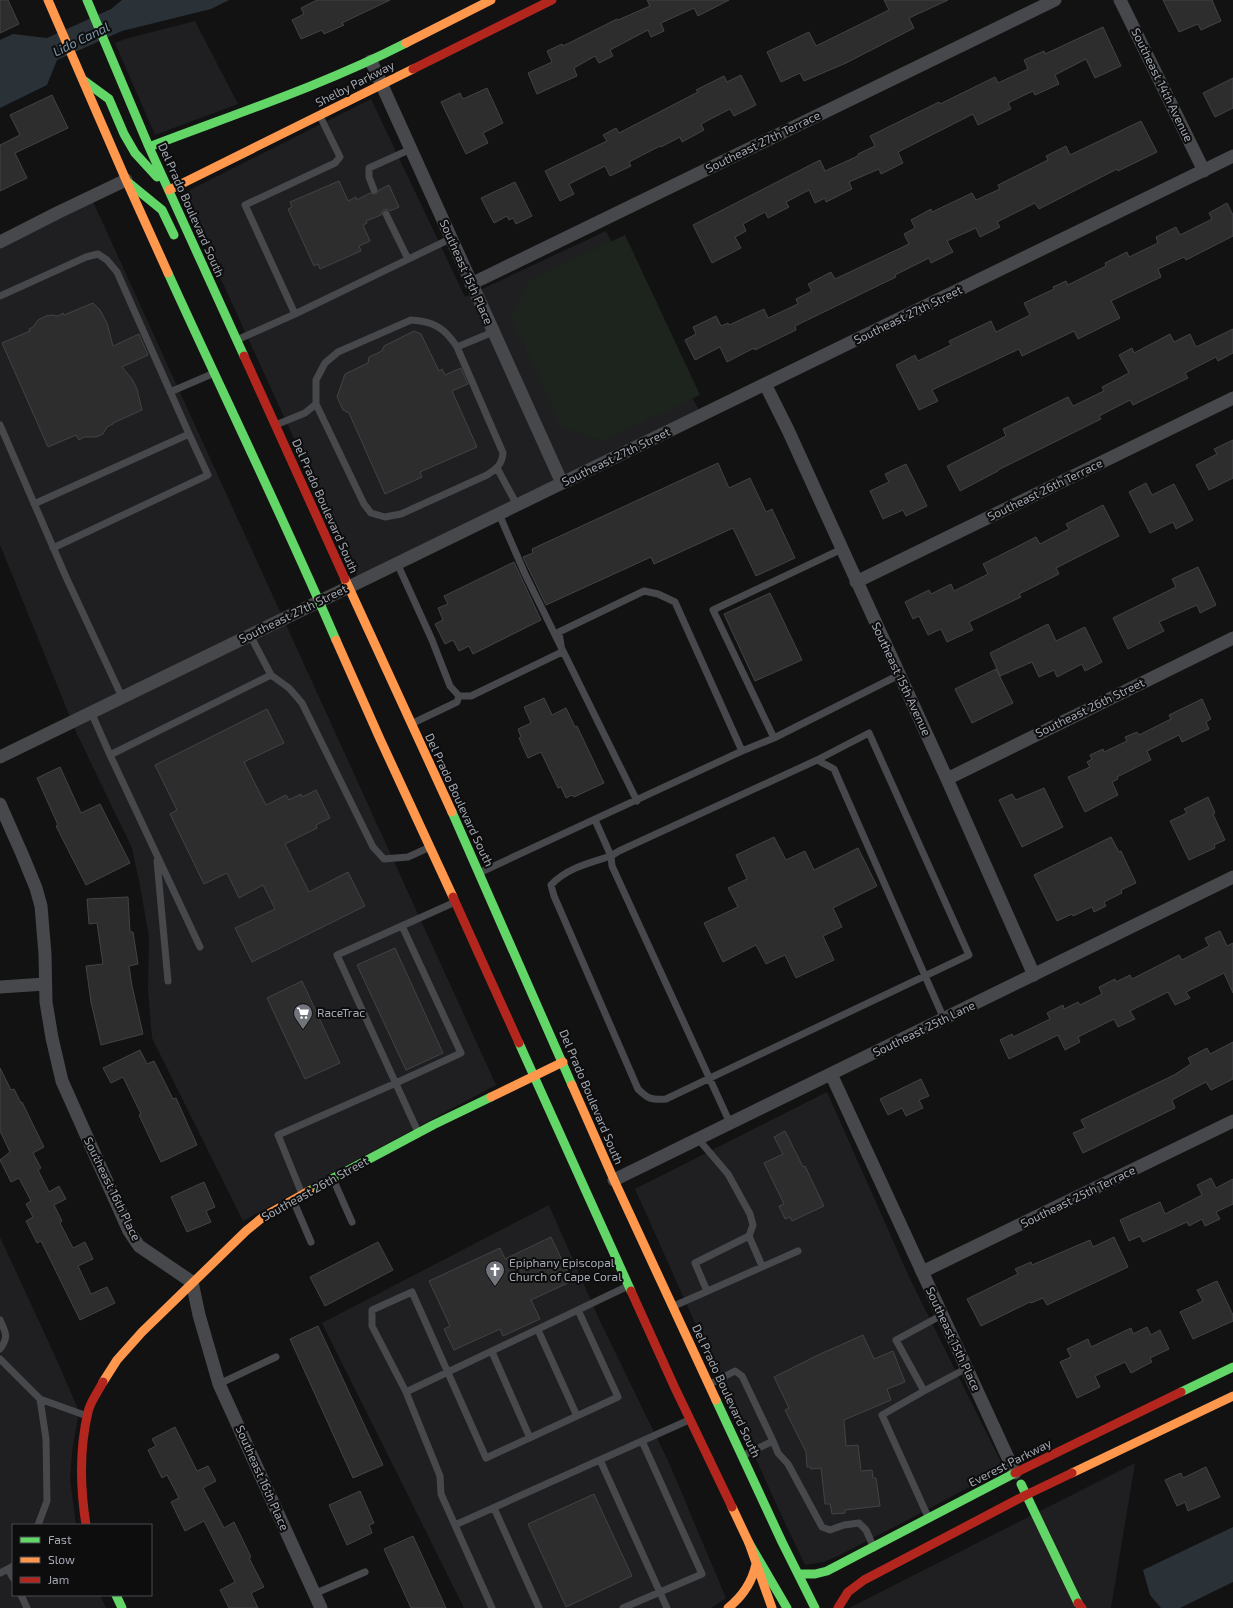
<svg xmlns="http://www.w3.org/2000/svg" width="1233" height="1608" viewBox="0 0 1233 1608" font-family="'Exo 2',sans-serif">
	<style>
		.built { fill: #1f1f21 }
		.green { fill: #1d231d }
		.water { fill: #2a3137 }
		.building { fill: #2d2d2e; stroke: #424346 }
		.lines { fill: none; stroke-linecap: round; stroke-linejoin: round }
		.lane { stroke: #47484b; stroke-width: 7 }
		.street { stroke: #47484b; stroke-width: 13 }
		.fast { stroke: #63d668; stroke-width: 9 }
		.slow { stroke: #ff974d; stroke-width: 9 }
		.jam { stroke: #b3261e; stroke-width: 9 }
		.labels { text-anchor: middle; stroke-width: 4; stroke-linejoin: round; paint-order: stroke }
		.street-label { font-size: 12px; fill: #a4a9b3; stroke: #0d0d0e }
		.poi-label { font-size: 12px; fill: #a4a9b3; stroke: #0d0d0e; text-anchor: start }
		.water-label { font-size: 13px; font-style: italic; fill: #7e97ab; stroke: #0d0d0e }
	</style>
	<rect width="100%" height="100%" fill="#121213"/>
	<path class="built" d="M195,21L238,104L155,135L115,43L125,39Z
		M371,99L465,297L606,231L704,420L361,585L182,194Z
		M90,195L496,1085L243,1221L152,1038L148,991L149,937L140,886L132,848L77,734L0,545V243Z
		M827,1092L910,1279L1004,1468L925,1511L840,1555L824,1562L805,1565L777,1506L635,1189Z
		M549,1205L600,1321L670,1465L726,1598L711,1608H464L322,1323Z
		M0,1237L55,1356L79,1411L72,1452L70,1479L76,1525H13V1595H100L106,1608H0Z
		M1135,1463L1111,1608H849Z"/>
	<path class="green" d="M625,235L700,395L603,441L561,426L511,316L531,279Z"/>
	<path class="water" d="M122,0H229L211,9L122,31L57,60L47,85L0,108V40L13,34L47,38L111,9Z
		M1233,1527V1582L1180,1608H1161L1150,1595L1143,1570Z"/>
	<path class="building" d="M0,0H8L19,24L0,33Z
		M317,0H390L342,23L344,25L324,34L322,30L301,39L292,20L304,14L301,8Z
		M647,0H729L698,16L694,8L661,23L664,31L651,37L648,30L610,50L613,56L599,63L595,56L574,68L577,76L537,94L528,73L552,62L547,51L562,44L563,46L617,19L618,20L650,6Z
		M884,0H948L909,18L914,28L846,63L804,81L800,73L781,82L767,52L809,32L816,46L889,10Z
		M1163,0H1212L1221,21L1201,30L1198,24L1179,32Z
		M1103,27L1121,66L1095,78L1086,59L1055,75L1059,84L1035,95L1033,91L1008,103L1011,109L978,125L973,114L898,152L903,163L881,174L879,169L849,182L852,189L826,202L825,198L815,203L809,190L786,202L789,207L768,218L765,212L743,224L746,231L735,237L741,248L712,263L693,225L820,160L825,171L858,156V154L875,146L870,136L939,102L940,104L995,77L998,83L1028,69L1024,60L1044,51L1045,54Z
		M741,75L756,105L734,116L730,109L701,124L704,130L682,142L680,137L661,147L660,146L629,162L631,166L610,176L605,166L569,184L574,194L560,201L545,171L607,141L603,135L616,128L619,133L698,92L696,90L724,76L727,82Z
		M1233,78V108L1215,117L1203,93Z
		M487,88L503,123L483,133L488,143L466,154L441,102L460,93L463,99Z
		M52,95L68,128L15,153L27,178L0,191V145L20,135L10,115Z
		M1141,121L1157,152L1118,171L1117,169L1039,209L1035,203L997,222L1000,227L980,237L976,228L947,241L953,252L931,263L929,258L895,275L896,277L795,326L796,330L755,350L754,348L727,362L720,347L695,360L685,340L696,334L693,327L716,316L721,326L728,323L729,325L764,309L768,318L798,304L796,299L812,291L808,284L831,272L835,279L909,244L904,234L915,228L911,220L931,209L932,212L972,193L976,200L1000,189L998,185L1048,160L1046,156L1066,146L1070,155Z
		M339,181L348,201L356,197L357,200L370,193L376,194L379,190L389,185L399,207L390,211L387,209L383,210L381,215L366,221L367,223L363,225L370,241L359,246L361,251L320,269L318,264L314,266L288,209L292,207L290,202Z
		M515,182L532,216L516,224L513,218L509,220L507,216L494,223L481,198Z
		M1227,203L1233,215V236L1186,260L1184,257L1158,269L1161,277L1111,301L1120,318L1078,339L1074,331L1022,356L1019,349L932,390L938,401L919,410L896,365L915,355L918,361L951,345L949,341L991,321L996,332L1030,315L1024,303L1054,289L1053,287L1066,281L1068,285L1106,266L1105,263L1127,252L1129,257L1158,243L1156,237L1176,227L1180,235L1212,219L1209,213Z
		M93,303L100,310L107,323L113,346L139,334L148,355L122,367L132,379L137,389L142,410L113,423V424L107,427L103,434L96,437H84L79,440L76,435L48,447L2,343L30,331L29,329L33,327L38,320L46,316L53,315L58,316L63,313L64,315Z
		M1233,329V353L1218,361L1216,357L1185,373L1188,378L1133,405L1130,400L1099,416L1101,419L998,470V471L960,491L947,466L1006,436L1003,429L1068,397L1073,406L1104,391L1102,387L1129,373L1119,355L1132,348L1134,353L1170,334L1174,342L1190,334L1196,347Z
		M414,331L421,334L439,371L442,369L445,375L461,368L468,384L452,391L477,447L420,472L422,477L385,494L349,413L343,410L337,397L345,374L368,363L369,357L382,351L384,346Z
		M1233,440V478L1209,490L1196,465L1217,454L1214,449Z
		M718,463L729,488L750,478L766,512L772,509L795,558L756,576L733,528L654,564L651,557L546,605L523,557L533,553L532,549Z
		M906,464L927,506L906,516L903,510L883,519L870,491L889,482L885,474Z
		M1146,483L1152,495L1174,484L1193,520L1176,529L1173,522L1150,533L1129,492Z
		M1103,505L1119,536L1056,568L1059,574L1019,594L1021,597L969,622L973,630L947,642L941,629L928,635L919,616L913,619L905,602L929,590L931,594L951,584L954,591L988,574L983,564L1036,537L1040,544L1069,529L1066,524Z
		M514,562L541,620L473,654L469,646L459,651L453,640L445,644L435,624L443,620L438,608L448,604L444,596Z
		M1198,567L1216,605L1200,613L1197,605L1159,622L1164,631L1128,649L1113,618L1176,587L1172,579Z
		M770,593L802,660L755,681L724,614Z
		M1048,624L1056,641L1085,627L1102,662L1085,671L1082,664L1057,677L1054,670L1039,677L1032,662L1000,676L990,653Z
		M996,669L1013,703L972,723L955,689Z
		M544,698L552,715L566,708L575,727L577,726L604,783L574,797L572,795L566,798L561,787L558,788L541,752L528,758L519,738L521,737L518,729L531,723L524,707Z
		M1202,699L1211,719L1206,722L1209,729L1182,742L1179,735L1147,751L1151,760L1117,777L1118,779L1112,782L1118,795L1085,812L1068,777L1090,767L1087,762L1092,759L1090,755L1103,749L1104,752L1127,741L1125,737L1137,732L1139,735L1171,719L1169,715Z
		M267,709L284,743L244,762L266,805L286,795L289,800L301,794L302,797L316,790L330,818L316,825L317,828L285,844L309,892L348,872L365,906L252,962L235,928L275,909L263,885L239,898L227,873L204,884L170,814L177,810L155,765Z
		M60,767L81,813L100,804L130,863L86,885L56,826L58,825L37,778Z
		M1044,788L1063,827L1022,847L999,800L1012,794L1016,800Z
		M1208,797L1215,813L1213,814L1225,840L1214,845L1215,848L1189,860L1170,821L1187,813L1184,809Z
		M774,837L786,860L805,851L814,870L858,848L877,886L833,908L842,927L823,936L834,960L796,978L785,955L766,964L756,945L723,962L704,923L738,907L728,888L747,879L736,855Z
		M1111,837L1119,852L1121,851L1136,883L1121,890L1122,893L1104,902L1106,906L1094,912L1092,907L1073,916L1072,914L1057,921L1034,875Z
		M128,897L130,932H133L138,964L129,966L132,986L143,1034L101,1045L91,1002L86,966L103,964L97,923L89,924L87,899Z
		M1220,931L1227,946L1233,943V993L1224,973L1186,992L1190,998L1175,1005L1168,992L1130,1011L1135,1019L1118,1027L1114,1019L1078,1037L1080,1042L1065,1050L1058,1035L1009,1059L1000,1040L1012,1034L1013,1037L1050,1019L1047,1013L1063,1005L1064,1009L1078,1002L1080,1005L1102,994L1099,987L1115,979L1116,982L1130,975L1132,979L1179,955L1182,960L1209,946L1205,938Z
		M395,948L443,1053L406,1070L357,965Z
		M302,981L340,1063L305,1079L267,998Z
		M1233,1042V1079L1211,1090L1206,1082L1172,1100L1175,1108L1083,1153L1073,1133L1085,1128L1081,1120L1174,1075L1191,1064L1188,1058L1207,1048L1210,1054Z
		M140,1050L147,1064L154,1061L173,1099L176,1098L197,1145L161,1162L139,1115L141,1114L123,1077L111,1083L103,1068Z
		M0,1068L11,1090L14,1089L21,1103L22,1102L44,1147L33,1153L41,1168L38,1170L49,1192L59,1186L66,1199L54,1205L62,1221L60,1223L73,1248L85,1242L93,1259L78,1266L91,1294L107,1287L115,1303L80,1320L41,1241L37,1243L26,1221L33,1217L26,1204L31,1201L19,1178L11,1182L0,1160L10,1152L0,1131Z
		M921,1079L929,1096L919,1100L923,1108L906,1116L902,1108L888,1115L880,1099Z
		M785,1131L803,1167L805,1166L824,1206L792,1221L790,1217L785,1219L779,1206L784,1204L764,1163L783,1154L774,1137Z
		M1211,1178L1216,1188L1233,1179V1204L1216,1212L1220,1219L1205,1226L1202,1219L1189,1226L1187,1222L1143,1242L1140,1236L1129,1241L1120,1220L1160,1202L1165,1214L1202,1195L1197,1185Z
		M204,1182L215,1207L206,1211L211,1222L187,1232L171,1197Z
		M551,1237L572,1281L531,1300L540,1319L503,1336L500,1329L454,1350L444,1329L450,1326L429,1281L500,1248L505,1259Z
		M1114,1237L1128,1267L1047,1305L1043,1298L1031,1303L1030,1302L981,1326L967,1299L1018,1274L1015,1269L1031,1262L1032,1265L1090,1240L1093,1247Z
		M378,1242L393,1270L325,1306L310,1277Z
		M1217,1281L1233,1315V1321L1193,1339L1180,1312L1203,1301L1197,1290Z
		M318,1326L383,1465L353,1478L290,1339Z
		M1147,1327L1151,1335L1160,1330L1169,1349L1150,1358L1152,1362L1131,1373L1125,1362L1095,1376L1100,1387L1077,1398L1060,1362L1071,1357L1067,1349L1088,1339L1091,1347L1131,1328L1133,1334Z
		M863,1335L874,1359L893,1351L905,1382L887,1389L891,1400L844,1420L846,1446L858,1445L861,1471L872,1470L873,1478H876L880,1506L845,1510V1513L832,1514L830,1504H825L821,1468L811,1469V1467H807L806,1452L785,1410L789,1408L774,1377L818,1355Z
		M175,1427L197,1471L208,1466L216,1481L203,1488L224,1528L234,1522L251,1557L249,1558L264,1587L251,1593L258,1608H229L220,1590L235,1582L204,1521L185,1531L171,1502L179,1498L167,1475L162,1478L148,1450L156,1446L152,1439Z
		M1206,1467L1220,1497L1188,1511L1185,1502L1177,1506L1165,1480L1181,1473L1183,1478Z
		M360,1491L374,1523L369,1525L372,1533L347,1545L329,1505Z
		M594,1494L632,1576L566,1607L528,1524Z
		M413,1536L446,1608H411L384,1549Z"/>
	<g class="lines">
		<path class="lane" d="M374,190L369,177V168L411,149
			M386,214L408,259
			M0,296L86,257L98,254L107,260L117,272L189,434L34,504
			M295,314L452,238
			M411,320C433,321 445,328 457,347L503,453C502,465 496,469 487,475L401,514L385,517L371,513L364,504L316,404V380L325,363L338,352Z
			M239,339L295,314L245,205L335,163L340,157L320,116
			M457,347L493,332
			M170,392L212,374
			M278,424L305,413L316,404
			M0,425L66,577L122,697
			M497,468L517,505
			M499,514L525,574L637,801
			M53,548L208,475L189,434
			M397,563L432,640L450,686L459,696H471L562,652L559,632L644,591L658,594L675,602L742,751L774,738L899,675
			M250,635L271,675L289,688L302,703L373,847L384,859L408,857L428,848
			M91,712L110,755L271,675
			M413,723L457,702L459,696
			M774,738L713,610L842,549
			M110,755L200,947
			M595,820L611,856C589,863 567,868 551,885L554,896L638,1089C648,1099 651,1100 666,1099L969,955L869,733L817,760
			M157,861L168,981
			M481,872L742,751
			M730,1123L612,866L611,856L619,851L817,760L834,769L944,1019
			M418,1132L337,955L453,903
			M699,1140L728,1174L750,1214L753,1225L749,1236L762,1266
			M333,1179L352,1222
			M302,1194L278,1135L396,1083L461,1053L402,926
			M293,1200L311,1242
			M707,1291L695,1263L749,1236
			M674,1306L798,1251
			M578,1310L618,1397L486,1458L412,1292L372,1310V1326L406,1392L626,1287
			M942,1315L896,1340L924,1391L967,1368
			M0,1320C6,1333 9,1337 0,1349
			M538,1330L577,1416
			M492,1352L530,1438
			M0,1359L40,1399
			M219,1384L276,1357
			M710,1384L735,1371L742,1376L773,1441L744,1455
			M924,1391L882,1415L929,1519
			M406,1392L440,1476L441,1494L492,1608
			M642,1441L689,1420
			M773,1441L778,1453L788,1464L822,1527L830,1530L844,1525L859,1523L866,1530L874,1548
			M600,1460L667,1608
			M494,1508L539,1608
			M38,1525L47,1501L46,1439L40,1399L87,1416
			M455,1525L642,1441L702,1574L623,1608
			M13,1566L8,1569L13,1578
			M0,1573L8,1569
			M314,1594L365,1572
			M21,1595L27,1608"/>
		<path class="street" d="M1120,0L1204,171
			M371,61L562,483
			M0,242L59,212L126,180
			M471,284L1055,0
			M765,384L788,430L947,779L1034,975
			M856,582L1233,398
			M0,757L1233,156
			M947,779L1233,638
			M0,804L22,854L36,888L41,906L45,954L46,1002L52,1038L62,1081L129,1231L139,1246L192,1282L199,1315L219,1384L321,1608
			M0,987L45,984
			M831,1074L1015,1473
			M614,1180L1233,877
			M922,1272L1233,1121"/>
		<path class="fast" d="M87,0L149,147L244,356
			M83,80L109,99L124,134L135,153L157,177
			M149,147C235,114 324,85 406,43
			M129,183L162,210L174,235
			M168,273C224,396 283,517 336,640
			M452,812L572,1085
			M519,1043L631,1291
			M309,1191L433,1125L491,1097
			M1181,1392L1233,1367
			M716,1400L782,1542L815,1608
			M1021,1484L1078,1603
			M749,1543L787,1608
			M798,1574H815L827,1571L1015,1473
			M116,1595L122,1608"/>
		<path class="slow" d="M48,0L126,180L168,273
			M406,43L491,0
			M169,190L413,69
			M345,579L452,812
			M336,640L380,739L453,897
			M572,1085L614,1180L716,1400
			M491,1097L563,1062
			M103,1382L117,1360L142,1332L246,1231L263,1217L309,1191
			M1072,1473L1233,1396
			M732,1507L749,1543L772,1608
			M728,1608C743,1596 752,1583 756,1564"/>
		<path class="jam" d="M413,69L552,0
			M244,356L345,579
			M453,897L519,1043
			M631,1291L674,1386L732,1507
			M1015,1473L1181,1392
			M86,1525C80,1487 79,1450 88,1412C90,1402 98,1392 103,1382
			M1078,1603L1082,1608
			M838,1608L848,1592L864,1580L1026,1495L1072,1473"/>
	</g>
	<defs>
		<symbol id="supermarket-pin" viewBox="-11 -11 22 30"><path d="M0 17L-7.5 6A9.5 9.5 0 1 1 7.5 6Z" fill="#71747b" stroke="#0d0d0e"/><path d="M-6-5.5h2.5l.6 2H6L4.5 2H-2.5L-4.4-4H-6ZM-1.5 3.2a1.3 1.3 0 1 0 .1 0ZM3 3.2a1.3 1.3 0 1 0 .1 0Z" fill="#fff"/></symbol>
		<symbol id="church-pin" viewBox="-11 -11 22 30"><path d="M0 17L-7.5 6A9.5 9.5 0 1 1 7.5 6Z" fill="#71747b" stroke="#0d0d0e"/><path d="M-1.2-6h2.4v3.5h3.3v2.4h-3.3V6h-2.4V-.1h-3.3v-2.4h3.3Z" fill="#fff"/></symbol>
	</defs>
	<g fill-rule="evenodd">
		<use href="#supermarket-pin" x="292" y="1002" width="22" height="30"/>
		<use href="#church-pin" x="484" y="1259" width="22" height="30"/>
	</g>
	<g class="labels">
		<g class="street-label">
			<text transform="translate(355 84) rotate(-27)" y="4">Shelby Parkway</text>
			<text transform="translate(1162 85) rotate(64)" y="4">Southeast 14th Avenue</text>
			<text transform="translate(763 142) rotate(-26)" y="4">Southeast 27th Terrace</text>
			<text transform="translate(191 210) rotate(66)" y="4">Del Prado Boulevard South</text>
			<text transform="translate(466 272) rotate(66)" y="4">Southeast 15th Place</text>
			<text transform="translate(908 315) rotate(-26)" y="4">Southeast 27th Street</text>
			<text transform="translate(616 457) rotate(-26)" y="4">Southeast 27th Street</text>
			<text transform="translate(1045 490) rotate(-26)" y="4">Southeast 26th Terrace</text>
			<text transform="translate(325 506) rotate(66)" y="4">Del Prado Boulevard South</text>
			<text transform="translate(293 614) rotate(-26)" y="4">Southeast 27th Street</text>
			<text transform="translate(901 679) rotate(65)" y="4">Southeast 15th Avenue</text>
			<text transform="translate(1090 708) rotate(-26)" y="4">Southeast 26th Street</text>
			<text transform="translate(459 800) rotate(65)" y="4">Del Prado Boulevard South</text>
			<text transform="translate(924 1029) rotate(-26)" y="4">Southeast 25th Lane</text>
			<text transform="translate(591 1097) rotate(67)" y="4">Del Prado Boulevard South</text>
			<text transform="translate(112 1189) rotate(64)" y="4">Southeast 16th Place</text>
			<text transform="translate(315 1189) rotate(-29)" y="4">Southeast 26th Street</text>
			<text transform="translate(1078 1197) rotate(-26)" y="4">Southeast 25th Terrace</text>
			<text transform="translate(953 1339) rotate(65)" y="4">Southeast 15th Place</text>
			<text transform="translate(726 1391) rotate(65)" y="4">Del Prado Boulevard South</text>
			<text transform="translate(1010 1463) rotate(-27)" y="4">Everest Parkway</text>
			<text transform="translate(262 1478) rotate(66)" y="4">Southeast 16th Place</text>
		</g>
		<g class="poi-label">
			<text x="317" y="1017">RaceTrac</text>
			<text x="509" y="1267">Epiphany Episcopal<tspan x="509" dy="14">Church of Cape Coral</tspan></text>
		</g>
		<g class="water-label">
			<text transform="translate(81 39) rotate(-26)" y="5">Lido Canal</text>
		</g>
	</g>
	<rect x="12" y="1524" width="140" height="72" fill="#0d0d0e" stroke="#494b50"/>
	<rect x="20" y="1537" width="20" height="6" fill="#63d668" stroke="#494b50"/>
	<text x="48" y="1544" font-size="12" fill="#a4a9b3">Fast</text>
	<rect x="20" y="1557" width="20" height="6" fill="#ff974d" stroke="#494b50"/>
	<text x="48" y="1564" font-size="12" fill="#a4a9b3">Slow</text>
	<rect x="20" y="1577" width="20" height="6" fill="#b3261e" stroke="#494b50"/>
	<text x="48" y="1584" font-size="12" fill="#a4a9b3">Jam</text>
</svg>
